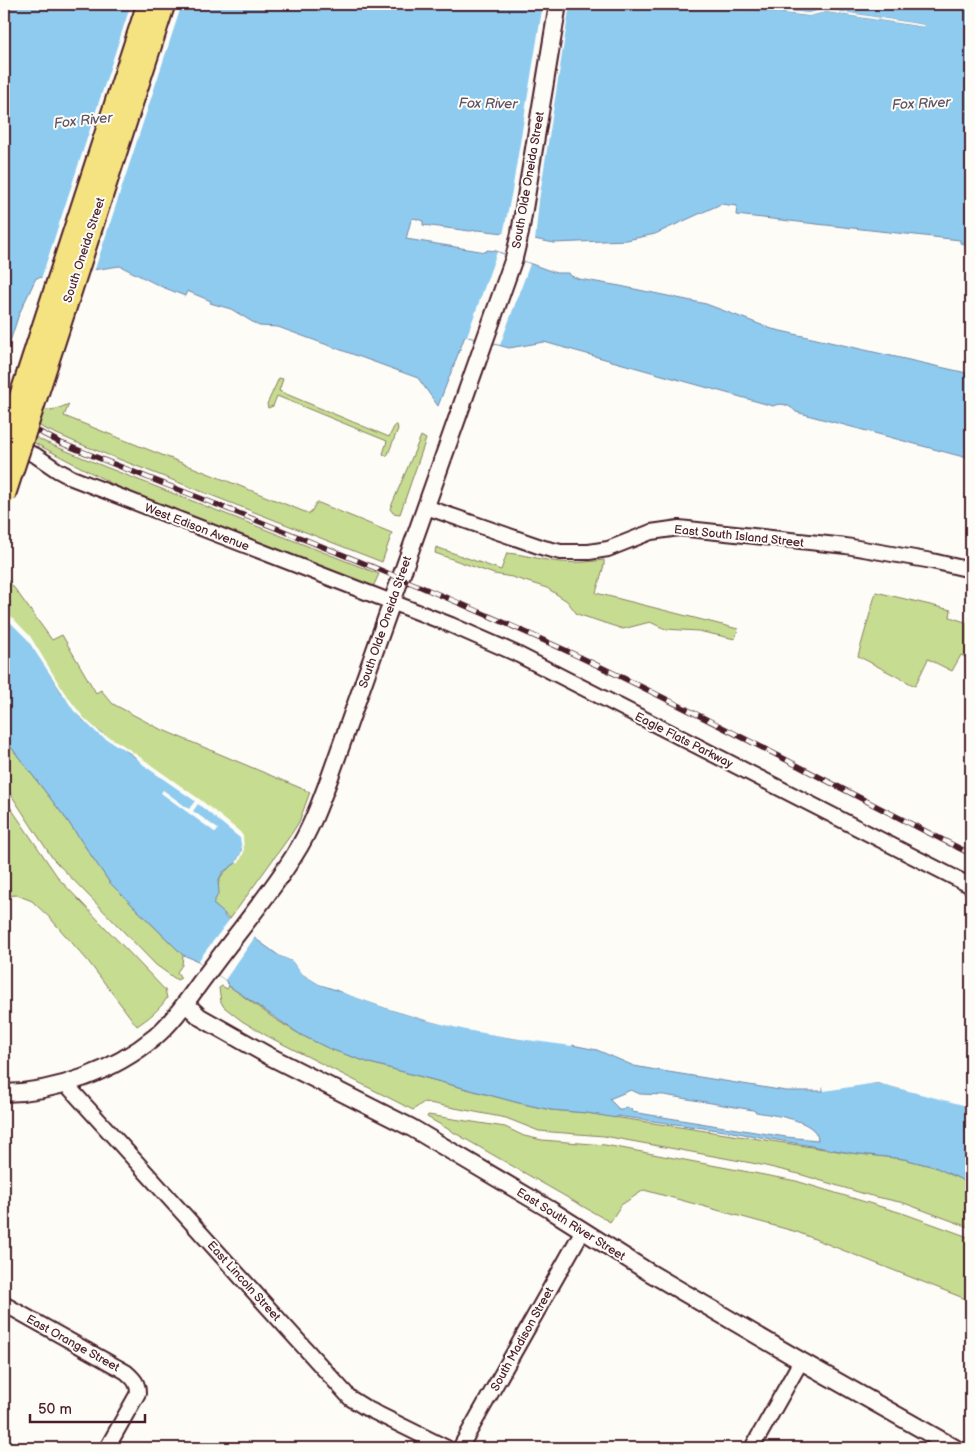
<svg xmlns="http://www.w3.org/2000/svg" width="975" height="1452" viewBox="0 0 975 1452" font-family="'Balsamiq Sans',sans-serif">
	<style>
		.green { fill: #c6dc91; stroke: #887e5e }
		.water { fill: #8fcbef; stroke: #7386a1; fill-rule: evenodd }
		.pier { fill: #fdfcf7 }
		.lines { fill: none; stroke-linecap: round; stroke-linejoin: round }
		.minor-casing { stroke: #4a1f2b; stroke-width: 18 }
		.tertiary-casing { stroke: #4a1f2b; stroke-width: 20 }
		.minor { stroke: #fdfcf7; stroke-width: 14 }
		.tertiary { stroke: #fdfcf7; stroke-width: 16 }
		.rail-casing { stroke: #4a1f2b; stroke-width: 5.5 }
		.rail { stroke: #fdfcf7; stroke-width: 4; stroke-dasharray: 11; stroke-linecap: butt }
		.primary-bridge-casing { stroke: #4a1f2b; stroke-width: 25; stroke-linecap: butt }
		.primary-bridge { stroke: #f5e382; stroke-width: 21 }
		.labels { text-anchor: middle; stroke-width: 4; stroke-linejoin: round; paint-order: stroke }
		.street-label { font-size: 12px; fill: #4a1f2b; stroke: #fdfcf7 }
		.water-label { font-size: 14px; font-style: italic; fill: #5f5366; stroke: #fdfcf7 }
	</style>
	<rect width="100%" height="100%" fill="#fdfcf7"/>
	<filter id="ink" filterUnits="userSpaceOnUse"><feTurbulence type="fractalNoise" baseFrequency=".02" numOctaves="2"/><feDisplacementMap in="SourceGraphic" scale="10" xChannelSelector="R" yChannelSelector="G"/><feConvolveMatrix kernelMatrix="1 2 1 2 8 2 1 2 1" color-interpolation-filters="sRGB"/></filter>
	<g filter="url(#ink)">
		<path class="green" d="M279,378L283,379L279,391L389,437L395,425H397L398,429L388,454L387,456L383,454L387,441L277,396L273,406L268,408L267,404Z
			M69,404L64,416L310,514L316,503H319L392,533L382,562L75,442L43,428L27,417L37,407L52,411Z
			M4,421L45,442L103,466L379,574L373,587H370L126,491L4,427Z
			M421,436L426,439L400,514L393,513L390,509Z
			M436,547L501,570L507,553C523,554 537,559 553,561C570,564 587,562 604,560V565L596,593L738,629L735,639L698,631L665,629L650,622L623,629L577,614L567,601L547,588L512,577L494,574L435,553Z
			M4,576L15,589L52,640L62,635L96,693L101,690L113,704L158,728L310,792L299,822L290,836L230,919L213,904C223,881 212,879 236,863L83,720L4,611Z
			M876,592L951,610L950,617L971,624V660L961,655L952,671L928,659L915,686L858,656Z
			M4,738L67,820L110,883L183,955L182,965L177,972L181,978L177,980L156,965L53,859L4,784Z
			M4,798L59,879L165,990L167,998C159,1010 149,1018 137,1026L88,961L50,918L32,901L17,895L4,896Z
			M222,986L227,989L229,986L275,1019L301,1035L330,1049L370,1063L519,1103L551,1110L587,1113L851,1153L904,1159L935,1167L971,1184V1228L904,1203L868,1195L799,1174L757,1164L604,1136L539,1131L506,1118L424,1102L413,1110L269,1037L242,1021L224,1007L221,1002L219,988Z
			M428,1115L505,1127L524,1136L542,1140L605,1145L796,1181L905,1214L971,1238V1301L797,1232L644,1190L621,1205L610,1222L427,1117Z"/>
		<path class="water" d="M4,4H707L808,16L826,12L924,27V25L825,9L808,13L731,4H971V240L964,241V244L960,243V240L736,215L737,206L721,204L655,234L627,240L554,243L504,233L478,230L470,231L423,225V221L414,218L411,220L406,239L486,252L487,250L496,251L556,273H569L571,276L579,279L620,286L706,304L772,329L971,374V459L796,412C790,405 781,402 773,406L544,342L509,348L465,336L438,406L418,378L278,327L259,326L231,309L210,303L211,301L187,291L185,296L160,286L120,266L36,278L19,314L4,360Z
			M4,611L28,638L62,693L83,720L200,803L241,836L242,852L236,863L223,872L218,881L219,892L213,904L225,914L224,916L278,955L292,961L301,973L319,984L389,1009L429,1021L512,1038L557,1042L597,1050L634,1066L656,1070L786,1091H823V1087L877,1083L971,1105V1184L935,1167L904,1159L851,1153L732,1132L617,1116L616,1118L587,1113L551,1110L519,1103L370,1063L330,1049L301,1035L229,986L225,980L198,961L183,955L110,883L67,820L4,738ZM631,1090L640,1094L664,1095L753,1110L756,1112C771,1115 817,1119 818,1140L786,1137L632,1112L631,1109L625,1107L622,1110H618V1108L609,1099Z"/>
		<path class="pier" d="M131,4H182L94,272L41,279Z
			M543,4H570L539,200L535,241L503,235L512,191Z
			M707,4H731L808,13L825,9L925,25L924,27L826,12L809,16Z
			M497,252L530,264L500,345L467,336Z
			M4,609L30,636L64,692L84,718L101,733L120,743L202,801L240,832L243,836L244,852L239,863H236L242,851L240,838L235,834L198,804L193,811L218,829L216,833L161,793L163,790L189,809L195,801L146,767L132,754L99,735L74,711L27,639L4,616Z
			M230,919L255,937L225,980L198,961Z
			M280,953L293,959L302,971L320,982L390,1007L430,1019L467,1027L512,1035L558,1040L573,1043L572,1046L512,1038L466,1030L429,1021L389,1009L346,994L333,988L319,984L301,973L292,961L278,955Z
			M877,1080L905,1085L971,1102V1107L877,1083L824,1091L823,1087L826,1084L842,1082Z"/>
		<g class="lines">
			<defs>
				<path id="minor" d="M12,447L35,455L57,470L72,478L451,625L515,653L971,886
					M426,507L544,548L561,552H589L608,549L651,532L679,528L846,546L932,561L971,570
					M65,1083L350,1398L366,1408L447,1448
					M4,1304L126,1372C134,1379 138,1383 138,1393L107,1448
					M460,1448L583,1230
					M752,1448L801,1361"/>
				<path id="tertiary" d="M186,1004L200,1017L269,1056L412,1128L549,1209L647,1271L801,1361L955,1448
					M4,1093C57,1092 114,1071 155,1037C178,1017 193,991 212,967C240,929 271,893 295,854C311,829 321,801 331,774L514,258L520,233L558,4"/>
			</defs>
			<use href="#minor" class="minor-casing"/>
			<use href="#tertiary" class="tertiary-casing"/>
			<use href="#minor" class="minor"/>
			<use href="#tertiary" class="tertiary"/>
			<defs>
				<path id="rail" d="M4,410L20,422L61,443C230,511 401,574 567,651C704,715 836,787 971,854"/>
			</defs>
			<use href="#rail" class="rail-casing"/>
			<use href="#rail" class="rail"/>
			<defs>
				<path id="primary-bridge" d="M4,447L148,4
					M4,496L164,4"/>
			</defs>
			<use href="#primary-bridge" class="primary-bridge-casing"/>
			<use href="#primary-bridge" class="primary-bridge"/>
		</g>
	</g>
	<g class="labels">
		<g class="street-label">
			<text transform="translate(528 180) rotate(-80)" y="4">South Olde Oneida Street</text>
			<text transform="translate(84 250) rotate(-72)" y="4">South Oneida Street</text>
			<text transform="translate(197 527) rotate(21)" y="4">West Edison Avenue</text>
			<text transform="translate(739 536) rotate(6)" y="4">East South Island Street</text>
			<text transform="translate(385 622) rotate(-71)" y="4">South Olde Oneida Street</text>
			<text transform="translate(684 740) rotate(27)" y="4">Eagle Flats Parkway</text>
			<text transform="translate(571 1224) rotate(32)" y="4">East South River Street</text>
			<text transform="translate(244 1281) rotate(48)" y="4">East Lincoln Street</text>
			<text transform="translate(522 1339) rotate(-61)" y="4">South Madison Street</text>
			<text transform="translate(73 1343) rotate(29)" y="4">East Orange Street</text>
		</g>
		<g class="water-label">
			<text transform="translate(488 103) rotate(1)" y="5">Fox River</text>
			<text transform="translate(921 103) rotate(-3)" y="5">Fox River</text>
			<text transform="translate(83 120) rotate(-6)" y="5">Fox River</text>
		</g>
	</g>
	<rect width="975" height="1452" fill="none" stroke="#fdfcf7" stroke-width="20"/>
	<rect x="10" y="10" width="955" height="1432" fill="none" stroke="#4a1f2b" stroke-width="2" filter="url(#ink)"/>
	<path d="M30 1414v8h115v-8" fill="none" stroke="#4a1f2b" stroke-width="2.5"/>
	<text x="38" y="1414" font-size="15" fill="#4a1f2b" stroke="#fdfcf7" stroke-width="4" paint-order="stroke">50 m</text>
</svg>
